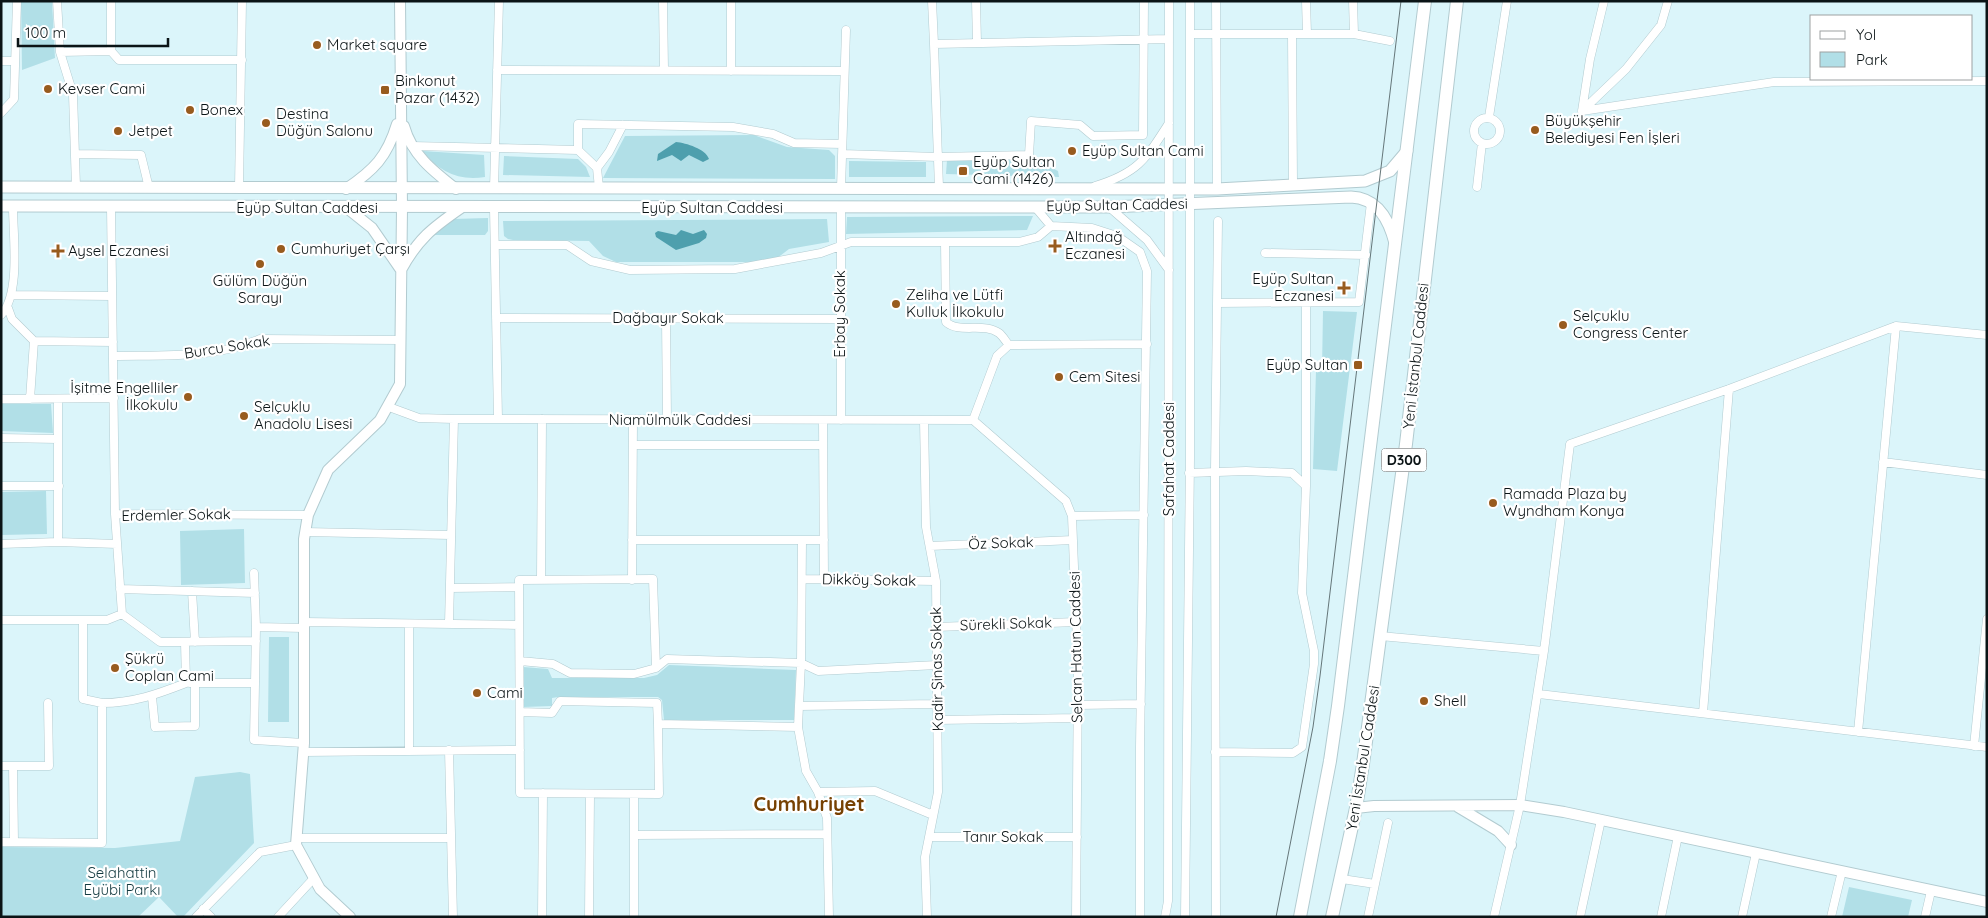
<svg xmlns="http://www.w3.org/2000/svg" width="1988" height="918" viewBox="0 0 1988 918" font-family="Quicksand,sans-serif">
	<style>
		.green { fill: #b1dfe7 }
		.water { fill: #4e9fad }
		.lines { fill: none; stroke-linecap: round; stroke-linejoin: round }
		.minor-casing { stroke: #b2cbd0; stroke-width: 9 }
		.tertiary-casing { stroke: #b2cbd0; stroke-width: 12 }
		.secondary-casing { stroke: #b2cbd0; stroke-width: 13 }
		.trunk-casing { stroke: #b2cbd0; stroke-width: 14 }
		.minor { stroke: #fff; stroke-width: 8 }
		.tertiary { stroke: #fff; stroke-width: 10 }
		.secondary { stroke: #fff; stroke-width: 11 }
		.trunk { stroke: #fff; stroke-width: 12 }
		.tram { stroke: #657679; stroke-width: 1 }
		.poi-dot { fill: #985b1e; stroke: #fff; stroke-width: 2 }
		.labels { text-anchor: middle; stroke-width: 4.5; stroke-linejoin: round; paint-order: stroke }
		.shield { fill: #fff; stroke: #545a5c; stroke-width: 1 }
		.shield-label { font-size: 14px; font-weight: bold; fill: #0b1416 }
		.poi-label { font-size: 15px; fill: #0b1416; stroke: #fff; text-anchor: start }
		.street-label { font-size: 15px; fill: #0b1416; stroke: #fff }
		.park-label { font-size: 15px; fill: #133a40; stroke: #fff }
		.district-label { font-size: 20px; font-weight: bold; fill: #774102; stroke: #fff }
	</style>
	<rect width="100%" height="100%" fill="#dbf5fa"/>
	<path class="green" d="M21,1H52L55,58L22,70Z
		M754,135L787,147L829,150L835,156V179L603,178L625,136Z
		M423,151L484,155L485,177C458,181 439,172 423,151Z
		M504,156L578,159L586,167L590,177L503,175Z
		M947,160H1019L1023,163L1038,161L1058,171L1059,177L946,174Z
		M849,161L926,162V177H849Z
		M1033,216L1027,230L846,234L847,217Z
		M488,218V231L485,235H432L453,219Z
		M827,219L829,242L789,249L776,259L765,262H616L603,256L589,241L513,240L508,239L504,236L503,221Z
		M1323,311L1357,312L1337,471L1313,469L1316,371L1322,370Z
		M1,404H51L53,433L1,431Z
		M46,491L47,534L1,535V492Z
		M244,529L245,583L181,585L180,531Z
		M269,637H289V722H268Z
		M669,665L796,670L794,720H664L662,700L658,697H558L552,698V706L523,707V667L548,669L552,678H644L657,675Z
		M240,772L250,774L254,843L183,917H178L159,897L138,917H1V847L115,848L180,841L195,777Z
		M1849,887L1912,900L1908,917H1842Z"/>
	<path class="water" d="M676,142C686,143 706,149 709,159L703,162L689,155L681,161L672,155L657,161L658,154Z
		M681,230L693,234L704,230L707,234L706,238L699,243L676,250L656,237L655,233L658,231L676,235Z"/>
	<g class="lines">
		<defs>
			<path id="minor" d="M57,1L60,52L73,94L76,187
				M663,1L664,70
				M932,1L934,44
				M976,1L977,43
				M1216,1L1217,189
				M1306,1L1307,34
				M1353,1L1354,34
				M1190,34H1354L1390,41
				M1292,34L1293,185
				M111,51L119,60H242
				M60,52L111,51V1
				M1,61H15
				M497,70L844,71
				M731,71V1
				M1582,111L1774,82L1987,81
				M1582,111L1626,69L1661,25L1668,1
				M1582,111L1590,59L1604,1
				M1,113L14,99L17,1
				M1489,117L1507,1
				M1474 131a13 13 0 1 1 26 0a13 13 0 1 1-26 0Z
				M412,146L578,150V124L733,127L773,134L794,143L842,144
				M578,150L597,168L599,188
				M75,154L141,155L149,188
				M842,154L938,157L1029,155L1031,121L1080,125L1093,136L1143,135L1144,1
				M597,168L609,152L623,125
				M1095,186C1138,173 1146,159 1169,123
				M1477,187L1482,143
				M239,188L242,1
				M841,188L846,30
				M939,188L934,44L1169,39
				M494,189L499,1
				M111,207L115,514
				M1035,207L1051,226L1092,228L1117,236L1140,252L1147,271L1140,747V916
				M1109,207L1147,240L1169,270
				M494,208L498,419
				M841,208V420
				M945,242L946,322C959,334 984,322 999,333C1003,336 1006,342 1009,345
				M495,245H567L591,261L630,270L735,269L821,253L851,242H1019L1038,237L1051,226
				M1265,253L1366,255
				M12,295L112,296
				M1217,303L1359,302L1371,203
				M8,308L12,319L34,341L113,342
				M1,315C21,294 13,235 13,207
				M496,318L840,319
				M666,318L667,420
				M113,356C162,355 214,359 260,339L400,340
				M1,399L114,398
				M30,399L34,341
				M389,407L419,418L454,419L973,420
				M823,420L824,579
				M924,420L926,527L936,581L938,792L925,857L927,917
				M973,420L1066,501L1072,516L1078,669L1076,917
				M973,420L997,356L1009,345L1147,344
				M1,438L58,439V399
				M633,445H823
				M1883,462L1987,475
				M1189,473L1246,471L1292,473L1306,486L1302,593L1314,651V664L1302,747L1293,753L1215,752
				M1,486H59
				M1306,486V302
				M1072,516L1144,515
				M305,532L451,535
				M632,540H824
				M802,540L801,663L818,671L937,665
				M58,542V439
				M1,544L58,542L117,544
				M930,546L1073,540
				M254,573L256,627L254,740L304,743
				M802,579L936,581
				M541,580L542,419
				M632,580L633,420
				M450,588L519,587
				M120,589L255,593
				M192,591L195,642
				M122,614L160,642L256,641
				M1,620H107L122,614L115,514L308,515
				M304,622L519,625
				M409,624V751
				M449,624L454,419
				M256,627L304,628
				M936,627L1076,622
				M1380,636L1544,651L1570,444L1729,389L1896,326L1987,335
				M520,661L553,664L570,673L634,674L656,668L667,659L801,663L798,727
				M656,668L653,579L519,580L520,793L659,794L658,724
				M190,683H255
				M1539,694L1987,747
				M152,697L155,727L195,726V683
				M102,703C133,703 158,694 186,683L185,642
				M1078,705L1141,704
				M799,706L937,704
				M520,712L552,713L560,701L657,703L658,724L798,727L806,771L818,792L827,818L829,917
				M1703,713L1729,389
				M937,720L1078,718
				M1858,732L1896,326
				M1974,746L1987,619
				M449,750L453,917
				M303,752L520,750
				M1,766H49L48,703
				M13,766L14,842
				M818,792L875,791L933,815
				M634,835L827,834
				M929,837H1077
				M297,838H451
				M1,842L102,843V703L83,699V620
				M1342,879L1375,884
				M203,909L211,917
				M196,917L260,852L296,845
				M278,917L314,878
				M542,917L543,793
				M589,917L590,794
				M634,917V794
				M1165,917L1168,901L1169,1
				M1185,917L1190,458V1
				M1216,917L1215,471L1218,221
				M1368,917L1388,823
				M1494,917L1520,805L1544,651
				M1580,917L1601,820
				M1661,917L1678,836
				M1742,917L1756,853
				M1831,917L1842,871
				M1925,917L1931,891"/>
			<path id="tertiary" d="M404,126C412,155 433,171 456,189
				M346,189C374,170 387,157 397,124
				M347,208L372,228L401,270C418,239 432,228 461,208
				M1458,807L1498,831L1511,845
				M1356,808L1374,806L1520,805L1564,812L1987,902
				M350,917L320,889L296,845L304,743V539L308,515L328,470L380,420L400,384L402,208L400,1"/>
			<path id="secondary" d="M1,187L1217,189L1365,181L1390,171L1407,151
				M1,206L1109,207L1351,197C1378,198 1389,220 1395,243"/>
			<path id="trunk" d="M1300,917L1330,761L1338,706L1425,1
				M1332,917L1356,808L1363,764L1406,444L1457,1"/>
		</defs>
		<use href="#minor" class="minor-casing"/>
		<use href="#tertiary" class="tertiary-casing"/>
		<use href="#secondary" class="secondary-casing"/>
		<use href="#trunk" class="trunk-casing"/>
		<use href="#minor" class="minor"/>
		<use href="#tertiary" class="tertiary"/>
		<use href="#secondary" class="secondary"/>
		<use href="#trunk" class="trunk"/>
		<path class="tram" d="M1276,917L1313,727L1320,676L1401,1"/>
	</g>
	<g class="poi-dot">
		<circle cx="317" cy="45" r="5"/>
		<circle cx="48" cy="89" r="5"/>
		<rect x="380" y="85" width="10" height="10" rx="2.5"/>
		<circle cx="190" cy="110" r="5"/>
		<circle cx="266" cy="123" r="5"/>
		<circle cx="1535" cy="130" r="5"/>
		<circle cx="118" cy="131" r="5"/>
		<circle cx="1072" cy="151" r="5"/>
		<rect x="958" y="166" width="10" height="10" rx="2.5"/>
		<path d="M1052.5 238.5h5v5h5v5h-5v5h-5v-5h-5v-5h5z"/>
		<circle cx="281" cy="249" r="5"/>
		<path d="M55.5 243.5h5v5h5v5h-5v5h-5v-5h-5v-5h5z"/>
		<circle cx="260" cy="264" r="5"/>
		<path d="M1341.5 280.5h5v5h5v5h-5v5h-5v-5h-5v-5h5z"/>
		<circle cx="896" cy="304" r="5"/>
		<circle cx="1563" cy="325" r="5"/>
		<rect x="1353" y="360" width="10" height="10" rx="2.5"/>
		<circle cx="1059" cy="377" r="5"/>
		<circle cx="188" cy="397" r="5"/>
		<circle cx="244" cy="416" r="5"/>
		<circle cx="1493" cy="503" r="5"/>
		<circle cx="115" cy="668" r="5"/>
		<circle cx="477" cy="693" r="5"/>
		<circle cx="1424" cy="701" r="5"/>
	</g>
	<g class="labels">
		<rect class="shield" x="1381.5" y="448.5" width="45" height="23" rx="4"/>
		<g class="shield-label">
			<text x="1404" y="465">D300</text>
		</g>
		<g class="poi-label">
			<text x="327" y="50">Market square</text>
			<text x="395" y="86">Binkonut<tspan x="395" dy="17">Pazar (1432)</tspan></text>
			<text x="58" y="94">Kevser Cami</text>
			<text x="200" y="115">Bonex</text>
			<text x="276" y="119">Destina<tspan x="276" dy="17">Düğün Salonu</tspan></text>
			<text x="1545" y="126">Büyükşehir<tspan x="1545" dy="17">Belediyesi Fen İşleri</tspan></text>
			<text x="128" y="136">Jetpet</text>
			<text x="1082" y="156">Eyüp Sultan Cami</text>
			<text x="973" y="167">Eyüp Sultan<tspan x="973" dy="17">Cami (1426)</tspan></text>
			<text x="1065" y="242">Altındağ<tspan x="1065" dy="17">Eczanesi</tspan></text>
			<text x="291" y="254">Cumhuriyet Çarşı</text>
			<text x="68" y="256">Aysel Eczanesi</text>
			<text x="1334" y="284" text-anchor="end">Eyüp Sultan<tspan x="1334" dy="17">Eczanesi</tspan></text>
			<text x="260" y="286" text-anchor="middle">Gülüm Düğün<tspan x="260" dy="17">Sarayı</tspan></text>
			<text x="906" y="300">Zeliha ve Lütfi<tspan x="906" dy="17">Kulluk İlkokulu</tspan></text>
			<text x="1573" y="321">Selçuklu<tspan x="1573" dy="17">Congress Center</tspan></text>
			<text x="1348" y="370" text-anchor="end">Eyüp Sultan</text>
			<text x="1069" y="382">Cem Sitesi</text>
			<text x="178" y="393" text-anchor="end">İşitme Engelliler<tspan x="178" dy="17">İlkokulu</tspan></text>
			<text x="254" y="412">Selçuklu<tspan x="254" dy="17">Anadolu Lisesi</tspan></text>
			<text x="1503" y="499">Ramada Plaza by<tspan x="1503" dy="17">Wyndham Konya</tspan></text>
			<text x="125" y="664">Şükrü<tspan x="125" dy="17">Coplan Cami</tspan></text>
			<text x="487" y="698">Cami</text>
			<text x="1434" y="706">Shell</text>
		</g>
		<g class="street-label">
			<text transform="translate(1117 205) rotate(-1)" y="5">Eyüp Sultan Caddesi</text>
			<text x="307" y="213">Eyüp Sultan Caddesi</text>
			<text x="712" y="213">Eyüp Sultan Caddesi</text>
			<text transform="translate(840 314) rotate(-90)" y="5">Erbay Sokak</text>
			<text x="668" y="323">Dağbayır Sokak</text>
			<text transform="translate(227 347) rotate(-9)" y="5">Burcu Sokak</text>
			<text transform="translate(1416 356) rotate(-84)" y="5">Yeni İstanbul Caddesi</text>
			<text x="680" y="425">Niamülmülk Caddesi</text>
			<text transform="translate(1169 459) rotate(-90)" y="5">Safahat Caddesi</text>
			<text transform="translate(176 515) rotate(-1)" y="5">Erdemler Sokak</text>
			<text transform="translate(1001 543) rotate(-2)" y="5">Öz Sokak</text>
			<text transform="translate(869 580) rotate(1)" y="5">Dikköy Sokak</text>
			<text transform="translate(1006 624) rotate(-2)" y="5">Sürekli Sokak</text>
			<text transform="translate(1076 647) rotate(-91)" y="5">Selcan Hatun Caddesi</text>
			<text transform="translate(937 669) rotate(-91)" y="5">Kadir Şinas Sokak</text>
			<text transform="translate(1363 758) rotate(-81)" y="5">Yeni İstanbul Caddesi</text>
			<text x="1003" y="842">Tanır Sokak</text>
		</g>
		<g class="park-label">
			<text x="122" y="878">Selahattin<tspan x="122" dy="17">Eyübi Parkı</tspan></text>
		</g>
		<g class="district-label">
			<text x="809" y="811">Cumhuriyet</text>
		</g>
	</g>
	<rect width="1988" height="918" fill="none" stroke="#0b1416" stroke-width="5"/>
	<rect x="1810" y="15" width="162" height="65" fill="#ffffff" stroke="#9da1a2"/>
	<rect x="1820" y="31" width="25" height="8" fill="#ffffff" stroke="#9da1a2"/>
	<text x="1856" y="40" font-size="15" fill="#0b1416">Yol</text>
	<rect x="1820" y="52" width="25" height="15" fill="#b1dfe7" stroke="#9da1a2"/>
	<text x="1856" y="65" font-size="15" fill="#0b1416">Park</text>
	<path d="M18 38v8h150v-8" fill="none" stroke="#0b1416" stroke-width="2.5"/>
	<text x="25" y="38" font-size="15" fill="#0b1416" stroke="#ffffff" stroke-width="4" paint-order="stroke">100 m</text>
</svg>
